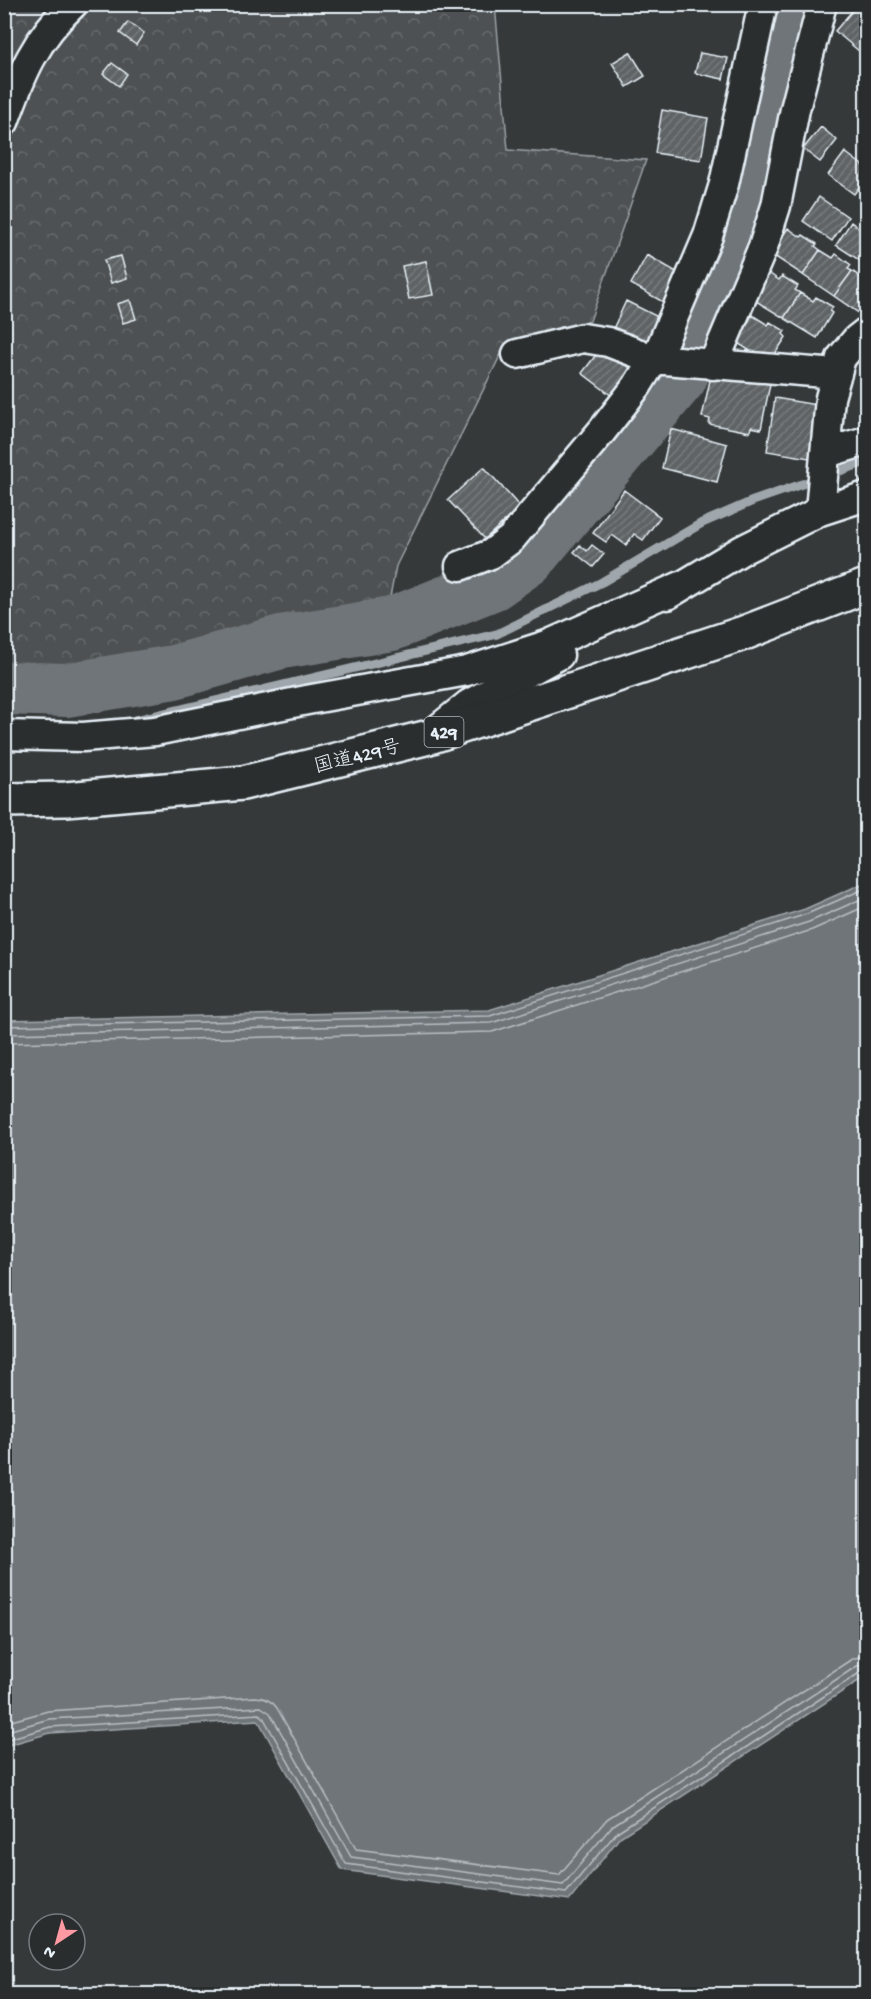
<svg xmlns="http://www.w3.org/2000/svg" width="871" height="1999" viewBox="0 0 871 1999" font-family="'Gochi Hand','Klee One',sans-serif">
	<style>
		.forest { fill: url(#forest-crowns); stroke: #9aa1a5; stroke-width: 1.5 }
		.water { fill: #707579; stroke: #a0a7ac; stroke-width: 1.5 }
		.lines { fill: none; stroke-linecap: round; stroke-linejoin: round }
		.shore { stroke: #b8bfc5; stroke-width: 1.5 }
		.stream { stroke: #a0a7ac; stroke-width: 9 }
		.river { stroke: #707579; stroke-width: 54 }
		.building { fill: url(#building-hatch); stroke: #e8f1f8; stroke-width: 1.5 }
		.street-casing { stroke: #e8f1f8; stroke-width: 33 }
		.highway-casing { stroke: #e8f1f8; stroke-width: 38 }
		.street { stroke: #2a2d2e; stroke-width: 28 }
		.highway { stroke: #2a2d2e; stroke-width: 33 }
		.labels { text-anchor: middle; stroke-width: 4.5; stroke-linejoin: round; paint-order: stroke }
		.shield { fill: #2a2d2e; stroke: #afb6bb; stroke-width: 1.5 }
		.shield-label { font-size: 18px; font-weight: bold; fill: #e8f1f8 }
		.street-label { font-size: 20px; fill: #e8f1f8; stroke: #2a2d2e }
	</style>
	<defs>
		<pattern id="forest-crowns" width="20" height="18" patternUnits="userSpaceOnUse" patternTransform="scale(1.5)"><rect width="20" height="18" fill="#4d5152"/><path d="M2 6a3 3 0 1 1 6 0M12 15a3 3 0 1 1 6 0" fill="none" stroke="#676a6c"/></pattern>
		<pattern id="building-hatch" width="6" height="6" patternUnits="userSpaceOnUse" patternTransform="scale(1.5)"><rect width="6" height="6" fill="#5f6365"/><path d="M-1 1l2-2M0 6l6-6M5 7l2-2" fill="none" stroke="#767a7c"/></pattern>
	</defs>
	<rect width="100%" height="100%" fill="#35393a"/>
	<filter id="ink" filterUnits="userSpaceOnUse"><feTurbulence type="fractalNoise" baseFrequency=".0167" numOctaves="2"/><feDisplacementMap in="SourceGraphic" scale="12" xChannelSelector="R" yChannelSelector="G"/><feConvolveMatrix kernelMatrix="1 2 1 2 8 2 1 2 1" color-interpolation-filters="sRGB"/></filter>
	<g filter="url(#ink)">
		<path class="forest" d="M5,5H495L508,150L646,160L590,321L505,346L396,566L389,603L219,645L58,680L5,677Z"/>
		<path class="water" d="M866,882V1676L620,1837L570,1900L342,1870L258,1720L50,1733L5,1746V1020L489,1010L805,909Z"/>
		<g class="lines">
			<path class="shore" d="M4,1026L490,1016L807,914L866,888
				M4,1034L491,1023L809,922L866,897
				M4,1043L492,1032L812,930L866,906
				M4,1723L48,1711L255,1697C265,1697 272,1701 277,1708L356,1849L559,1875L607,1819L852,1659L866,1655
				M4,1732L49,1719L261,1707L270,1713L351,1857L563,1885L612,1826L857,1666L866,1664
				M4,1740L50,1727L259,1714L263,1717L346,1864L566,1893L617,1832L861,1672L866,1671"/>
			<path class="stream" d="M136,720L497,634L602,582L702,523L753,501L866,462"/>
			<path class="river" d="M4,688L66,690L174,672L281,642L392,624L492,584L528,559L680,378L747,215L794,4"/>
		</g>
		<path class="building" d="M858,4H866V57L835,31Z
			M128,22L144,33L136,45L120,33Z
			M630,52L645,76L627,87L612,63Z
			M700,53L728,58L723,79L695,73Z
			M112,63L127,74L119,86L103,74Z
			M662,110L708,118L701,160L655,153Z
			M821,127L837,140L820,162L803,149Z
			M845,152L866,168V178L854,194L828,175Z
			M819,197L848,217L832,241L803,221Z
			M851,222L866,233L865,264L836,245Z
			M788,228L801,237L803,235L817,244L815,246L820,250L803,275L771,254Z
			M820,250L833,258L836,254L851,265L848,269L852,271L834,296L803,275Z
			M647,255L680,274L663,302L631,284Z
			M121,256L127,278L111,283L104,260Z
			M426,261L433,295L409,299L402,266Z
			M852,271L866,281V318L834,296Z
			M767,272L779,280L782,276L798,286L795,290L800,293L784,318L751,298Z
			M800,293L813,301L816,297L833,307L830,311L832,313L817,338L784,318Z
			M130,300L136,319L123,323L117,304Z
			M626,301L660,318L646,346L613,329Z
			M752,315L768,325L770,322L785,331L783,334L786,337L769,363L736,342Z
			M602,347L632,369L612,396L582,373Z
			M712,371L770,384L761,429L751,427L750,432L709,424L710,419L702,417Z
			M775,398L817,405L809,458L767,451Z
			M671,429L727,444L717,482L662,468Z
			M484,467L520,507L485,539L448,500Z
			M624,490L660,517L643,540L634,534L626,545L612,535L606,542L593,533Z
			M580,545L587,551L592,545L604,554L593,567L574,552Z"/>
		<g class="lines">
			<defs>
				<path id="street" d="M4,122C21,75 35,39 73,4
					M517,354L583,338L608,342L653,359L837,374
					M713,365L763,247L776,206L795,109L822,4
					M826,453L866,441
					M820,511L830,398L841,358L857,339L866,332
					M460,566L491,554L511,539L602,431L637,386L660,349L708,236L724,184L763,4
					M667,595L742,550L820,511L866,496
					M433,733L469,704L559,655
					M4,735L83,737L155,731L307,700L467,671L547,645L683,585"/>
				<path id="highway" d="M4,800L66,799L243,783L429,737L744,633L866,586"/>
			</defs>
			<use href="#street" class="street-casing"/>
			<use href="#highway" class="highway-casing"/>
			<use href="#street" class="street"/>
			<use href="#highway" class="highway"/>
		</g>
	</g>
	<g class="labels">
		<rect class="shield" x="424.5" y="717" width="39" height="30" rx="4.5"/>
		<g class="shield-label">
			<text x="444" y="738">429</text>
		</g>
		<g class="street-label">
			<text transform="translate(357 755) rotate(-14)" y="7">国道429号</text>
		</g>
	</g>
	<rect width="871" height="1999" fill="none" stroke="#2a2d2e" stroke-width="24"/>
	<rect x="12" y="12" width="847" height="1975" fill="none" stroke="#e8f1f8" stroke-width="2" filter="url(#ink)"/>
	<g transform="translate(57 1942) rotate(216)"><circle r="28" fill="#2a2d2e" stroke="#767b7f" stroke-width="1.5"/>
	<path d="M0-4.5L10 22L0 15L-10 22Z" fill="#ff9aa2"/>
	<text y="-9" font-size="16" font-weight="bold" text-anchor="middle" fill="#e8f1f8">N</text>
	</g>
</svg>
